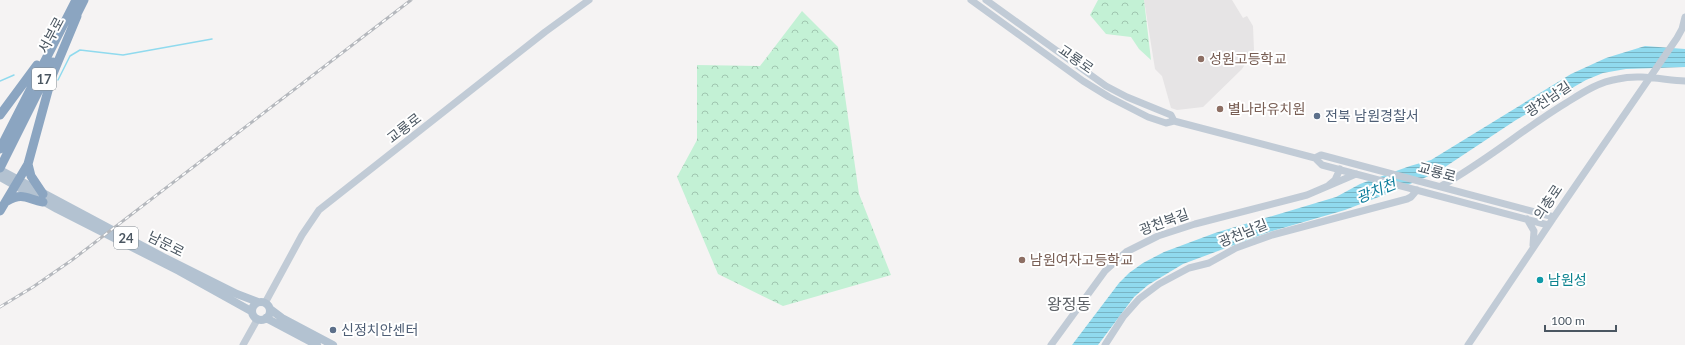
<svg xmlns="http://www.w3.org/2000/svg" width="1685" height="345" viewBox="0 0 1685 345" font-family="Lato,'Noto Sans KR',sans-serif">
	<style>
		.education { fill: #e6e4e5 }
		.forest { fill: url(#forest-crowns) }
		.water { fill: url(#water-rules) }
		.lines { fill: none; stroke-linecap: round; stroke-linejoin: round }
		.stream { stroke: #90daee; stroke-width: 1.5 }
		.secondary { stroke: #c1cbd6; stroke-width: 7 }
		.primary { stroke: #b3c2d1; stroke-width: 8 }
		.highway { stroke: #8ba5c1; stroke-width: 9 }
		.rail-casing { stroke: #b5b8bd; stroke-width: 3 }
		.rail { stroke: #fff; stroke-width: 1.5; stroke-dasharray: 4.5; stroke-linecap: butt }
		.education-dot { fill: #8d6e63; stroke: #fff; stroke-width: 1.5 }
		.service-dot { fill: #5c6f8a; stroke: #fff; stroke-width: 1.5 }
		.culture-dot { fill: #0f9aa8; stroke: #fff; stroke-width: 1.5 }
		.labels { text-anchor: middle; stroke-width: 4; stroke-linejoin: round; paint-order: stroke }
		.shield { fill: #fff; stroke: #808990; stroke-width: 1 }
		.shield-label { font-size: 13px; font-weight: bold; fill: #4a5661 }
		.street-label { font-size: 14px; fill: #4a5661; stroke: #fff }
		.education-label { font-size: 14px; fill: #785e54; stroke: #fff; text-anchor: start }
		.service-label { font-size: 14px; fill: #4e5e75; stroke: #fff; text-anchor: start }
		.culture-label { font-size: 14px; fill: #0d838f; stroke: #fff; text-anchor: start }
		.water-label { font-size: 15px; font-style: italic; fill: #0c7c9b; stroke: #fff }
		.quarter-label { font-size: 16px; fill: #5f6368; stroke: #fff }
	</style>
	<defs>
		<pattern id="forest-crowns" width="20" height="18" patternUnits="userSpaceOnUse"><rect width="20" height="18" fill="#c3f1d5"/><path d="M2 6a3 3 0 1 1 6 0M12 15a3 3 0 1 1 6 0" fill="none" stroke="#a0c6b0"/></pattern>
		<pattern id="water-rules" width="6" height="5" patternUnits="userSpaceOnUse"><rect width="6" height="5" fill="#90daee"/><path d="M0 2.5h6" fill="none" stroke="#78b4c4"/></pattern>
	</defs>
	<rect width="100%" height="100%" fill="#f5f3f3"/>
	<path class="education" d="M1144,0H1232L1243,18L1247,16L1253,26L1254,50L1242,69L1203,107L1177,110L1171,108L1162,76L1155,69Z"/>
	<path class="forest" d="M1098,0H1144L1151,60L1139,49L1131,37L1106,34L1090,15Z
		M802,11L838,47L859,194L891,275L783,306L718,274L677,177L697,140V65L760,66Z"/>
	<path class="water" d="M1645,46L1685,49V67L1626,69L1603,73L1586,80L1516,120L1445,167L1431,175L1389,193L1345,210L1269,232L1183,264L1148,285L1134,297L1098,345H1072L1119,283L1129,273L1143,263L1164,252L1215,233L1336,197L1360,184L1410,166L1431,160L1571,74L1606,58Z"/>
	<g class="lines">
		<path class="stream" d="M58,80L70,56L80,50L123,55L212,39
			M0,81L14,75"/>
		<path class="secondary" d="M971,0L1083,81L1109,97L1148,117L1166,123L1174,121L1315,158L1322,165L1548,225
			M986,0L1106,86L1127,97L1171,115L1174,121
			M1315,158L1321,155L1554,217
			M1329,185L1335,180L1340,169
			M1441,186C1485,162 1523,129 1566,103C1582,93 1598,82 1618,79C1639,74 1664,80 1685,81
			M1527,219L1534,231L1533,245
			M265,303L302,235L319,210L545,32L589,0
			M243,345L257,320
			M1051,345L1105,271L1126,252L1158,236L1195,224L1307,195L1356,174
			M1105,345L1123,317L1139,299L1159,284L1189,268L1209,263L1236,248L1272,235L1407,199L1411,197L1417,190
			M1468,345L1554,217L1677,38L1682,29L1685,17"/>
		<path class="primary" d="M0,170L163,257L237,294L258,302
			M0,177L57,209L179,271L251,311
			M252 311a9 9 0 1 1 18 0a9 9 0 1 1-18 0Z
			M270,309L282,318L333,345
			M266,318L317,345"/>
		<path class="highway" d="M74,20L84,0
			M0,115L37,65
			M0,149L76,0
			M28,164L31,176L43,194
			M0,168L53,62
			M7,201C23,192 27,199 43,202
			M0,211L28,164L52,76L77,16"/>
		<defs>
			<path id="rail" d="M0,307L33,287L72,260L411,0"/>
		</defs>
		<use href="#rail" class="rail-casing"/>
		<use href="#rail" class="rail"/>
	</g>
	<g class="education-dot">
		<circle cx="1201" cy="59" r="4"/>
		<circle cx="1220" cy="109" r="4"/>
		<circle cx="1022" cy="260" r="4"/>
	</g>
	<g class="service-dot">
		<circle cx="1317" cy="116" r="4"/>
		<circle cx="333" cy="330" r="4"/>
	</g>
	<circle class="culture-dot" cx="1540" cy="280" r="4"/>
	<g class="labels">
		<g class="shield">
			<rect x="32" y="68" width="24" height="22" rx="3"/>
			<rect x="114" y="227" width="24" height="22" rx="3"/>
		</g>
		<g class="shield-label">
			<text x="44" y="84">17</text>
			<text x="126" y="243">24</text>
		</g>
		<g class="street-label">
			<text transform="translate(51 35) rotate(-62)" y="5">서부로</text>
			<text transform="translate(1076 59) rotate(35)" y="5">교룡로</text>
			<text transform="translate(1548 99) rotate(-34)" y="5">광천남길</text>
			<text transform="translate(404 128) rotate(-38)" y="5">교룡로</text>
			<text transform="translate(1437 172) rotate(15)" y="5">교룡로</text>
			<text transform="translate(1548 202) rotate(-56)" y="5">의총로</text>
			<text transform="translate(1164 222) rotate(-20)" y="5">광천북길</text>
			<text transform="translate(1243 233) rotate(-22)" y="5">광천남길</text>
			<text transform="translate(166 244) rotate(27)" y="5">남문로</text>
		</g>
		<g class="education-label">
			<text x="1209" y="64">성원고등학교</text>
			<text x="1228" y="114">별나라유치원</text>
			<text x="1030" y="265">남원여자고등학교</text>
		</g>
		<g class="service-label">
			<text x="1325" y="121">전북 남원경찰서</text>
			<text x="341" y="335">신정치안센터</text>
		</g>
		<g class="culture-label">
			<text x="1548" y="285">남원성</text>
		</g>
		<g class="water-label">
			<text transform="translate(1376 191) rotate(-22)" y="5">광치천</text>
		</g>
		<g class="quarter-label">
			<text x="1069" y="310">왕정동</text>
		</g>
	</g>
	<path d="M1545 325v6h71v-6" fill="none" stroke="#4a5661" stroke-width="2"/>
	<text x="1551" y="325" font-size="12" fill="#4a5661" stroke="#ffffff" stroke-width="3" paint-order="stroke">100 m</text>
</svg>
